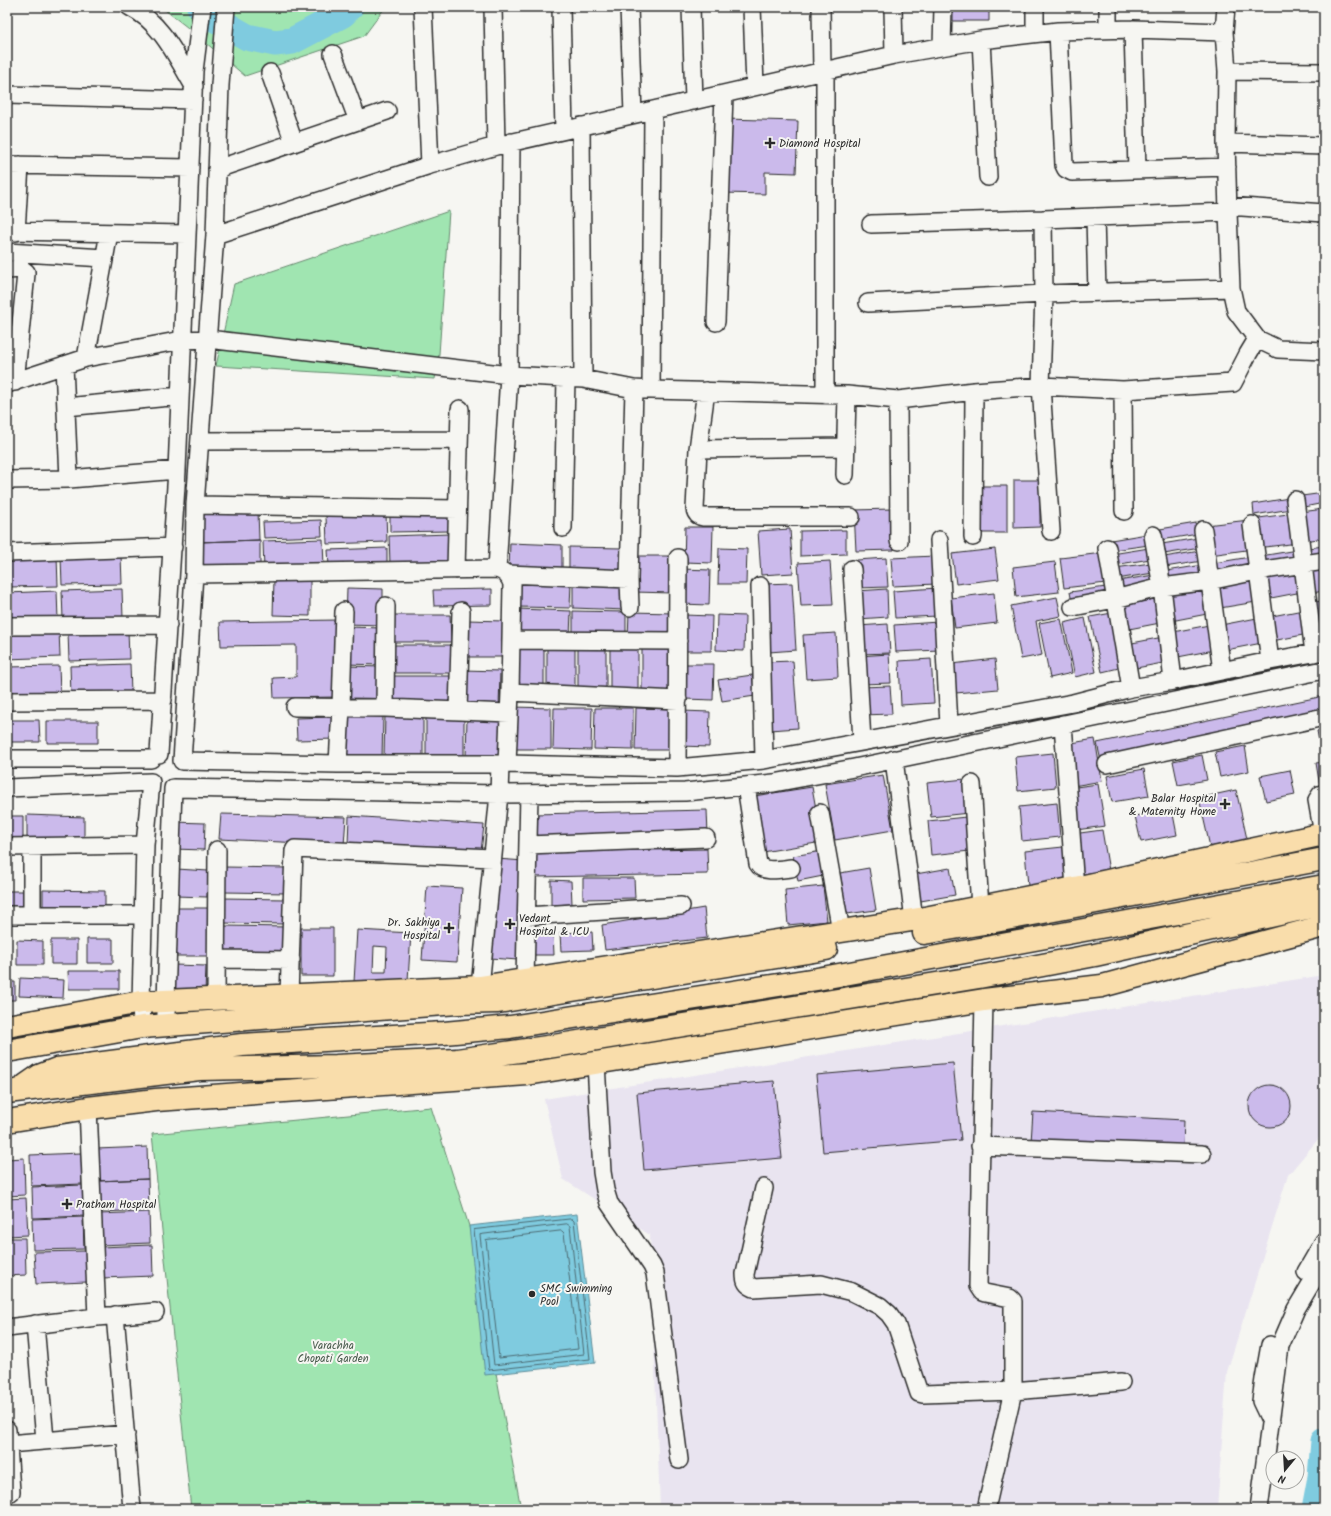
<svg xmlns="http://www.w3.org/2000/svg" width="1331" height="1516" viewBox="0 0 1331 1516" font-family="Kalam,sans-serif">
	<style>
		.built { fill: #e9e4f0 }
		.green { fill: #a0e5b1; stroke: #66886e }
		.water { fill: #7fcbdf; stroke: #5d8b97 }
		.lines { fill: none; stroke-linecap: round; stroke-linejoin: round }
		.shore { stroke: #4d6b73; stroke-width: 1 }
		.river { stroke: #7fcbdf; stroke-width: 27 }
		.building { fill: #cbbaeb; stroke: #2b2b2b; fill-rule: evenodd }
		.minor-casing { stroke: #2b2b2b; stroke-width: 20 }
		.major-casing { stroke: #2b2b2b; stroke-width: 25 }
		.minor { stroke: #f6f6f2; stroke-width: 17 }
		.major { stroke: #f9ddab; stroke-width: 22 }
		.poi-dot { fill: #2b2b2b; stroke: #f6f6f2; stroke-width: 1.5 }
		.labels { text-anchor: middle; stroke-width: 4; stroke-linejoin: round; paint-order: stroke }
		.poi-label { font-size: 11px; fill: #2b2b2b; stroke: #f6f6f2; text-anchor: start }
		.park-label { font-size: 11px; fill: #485a4c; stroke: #f6f6f2 }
	</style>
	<rect width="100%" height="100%" fill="#f6f6f2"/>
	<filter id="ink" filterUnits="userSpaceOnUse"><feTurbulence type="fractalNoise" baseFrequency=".025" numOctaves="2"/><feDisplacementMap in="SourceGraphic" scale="8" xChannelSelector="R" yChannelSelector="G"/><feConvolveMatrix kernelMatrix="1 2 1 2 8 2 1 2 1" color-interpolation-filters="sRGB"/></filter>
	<g filter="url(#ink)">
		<path class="built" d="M1324,975V1132L1288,1175L1227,1372L1217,1509H660L650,1235L563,1179L544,1099Z"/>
		<path class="green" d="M158,7H384V9L364,36L245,76L192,31L165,10Z
			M449,211L439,354L435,379L216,366L234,284Z
			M431,1107L469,1226L521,1509H191L152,1134Z"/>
		<path class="water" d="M577,1214L595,1363L485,1375L469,1226Z"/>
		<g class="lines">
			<path class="shore" d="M572,1219L574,1221L590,1359L489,1370L474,1230Z
				M567,1224L570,1226L584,1354L494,1365L480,1235Z
				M562,1231L564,1233L578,1349L499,1358L486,1240Z"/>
			<path class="river" d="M200,7L212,17L247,37L275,43L292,41L343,14L350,7
				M1315,1509L1321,1477L1324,1441"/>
		</g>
		<path class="building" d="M953,7H989V21H953Z
			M725,119L798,121L796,173L765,172V194L723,193Z
			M1014,480H1040V527L1014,528Z
			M980,486H1007V533H980Z
			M1324,493V503L1304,507L1302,496Z
			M1289,498L1291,509L1254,515L1253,504Z
			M892,509L894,550L856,551L854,510Z
			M1324,509V538L1305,541L1301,512Z
			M258,511L259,540L199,542L198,513Z
			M1295,513L1299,543L1256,548L1252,519Z
			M386,514L387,542L327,544L326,516Z
			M448,515L449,531L390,532V516Z
			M321,520L322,536L264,538L263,522Z
			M1249,520L1253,549L1210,555L1206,525Z
			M1196,523L1198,534L1161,540L1160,529Z
			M685,527H713L712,563L684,562Z
			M790,529L793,573L761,575L758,531Z
			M846,530V554L800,556V531Z
			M450,534L451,563L390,564L389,536Z
			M1147,534L1149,545L1113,550L1111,540Z
			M1198,538L1200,548L1164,554L1162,544Z
			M323,539L324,568L264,570L263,541Z
			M260,540V569L200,571L199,542Z
			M510,543L562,545V571L509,570Z
			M1324,546V557L1310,559L1308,548Z
			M569,547L622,548V575L569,573Z
			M387,548V564L329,566L328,550Z
			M719,548L747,549L746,584H718Z
			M1149,548L1150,559L1114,565L1112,554Z
			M995,549L999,579L956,584L952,554Z
			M1297,550L1299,560L1263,566L1261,556Z
			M1200,551L1202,561L1165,567L1164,557Z
			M1103,553L1106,583L1064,588L1060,558Z
			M121,555L122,584L62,585L61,557Z
			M635,556H671V593L634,592Z
			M935,556L936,584L893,586L891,558Z
			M57,557L58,586L7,587V559Z
			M1250,557L1252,567L1216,573L1214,563Z
			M886,558L888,587L858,588L857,560Z
			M830,561L833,605L801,606L798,563Z
			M1055,562L1059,592L1016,597L1013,567Z
			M1151,563L1153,573L1117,579L1115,568Z
			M1203,565L1204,576L1168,582L1166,571Z
			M1324,566V591L1312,593L1308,568Z
			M1297,568L1302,592L1266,599L1261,575Z
			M682,569L710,570L709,605L681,604Z
			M1154,575L1156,586L1120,592L1118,581Z
			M1251,577L1256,602L1220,608L1215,584Z
			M274,579H310V616L273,615Z
			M518,580L571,582L570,608L518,607Z
			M573,582L627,584L626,610L573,608Z
			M792,583L796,650L769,652L764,584Z
			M1106,587L1108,597L1072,603L1070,592Z
			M347,588L383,589V625L346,624Z
			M937,588L938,616L895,618L893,591Z
			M122,589L123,618L63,619L62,591Z
			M492,589V605L434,606L433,590Z
			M887,589L888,617L858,619L857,591Z
			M1202,589L1207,614L1171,621L1166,596Z
			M57,591L58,620L7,621V593Z
			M994,593L997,623L955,628L951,598Z
			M1057,597L1061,616L1036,621L1042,655L1021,659L1011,606Z
			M1155,599L1160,623L1124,630L1119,606Z
			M1324,601V626L1316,627L1312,602Z
			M518,609L571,611L570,637L517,635Z
			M1303,610L1308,634L1272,641L1267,617Z
			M573,611L626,612V639L573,637Z
			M629,612L674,613L673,638H628Z
			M1112,613L1123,667L1102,672L1090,617Z
			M389,615H450L451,642H389Z
			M684,615L712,616L711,651H683Z
			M717,615L745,616L744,651L716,650Z
			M1085,618L1096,672L1075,677L1064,623Z
			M1257,618L1262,643L1226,650L1221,625Z
			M1061,619L1072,673L1050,678L1039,623Z
			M337,620L339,697L274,698L273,678L296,677V645L221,646L220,622Z
			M467,620L504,621L503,657H466Z
			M938,622L939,650L896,652L894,625Z
			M888,624L890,653L860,654L858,626Z
			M1209,625L1214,650L1178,657L1173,632Z
			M346,627L383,628L382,665L345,664Z
			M59,629L60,657L7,659V630Z
			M128,630L129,659L69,661L68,632Z
			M836,633L838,677L806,679L803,635Z
			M1163,637L1168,662L1131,669L1127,644Z
			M516,643H544V689H516Z
			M547,643H575V689H547Z
			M391,645H452L453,673H391Z
			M578,645H606V690H578Z
			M638,645V691H610V646Z
			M642,649L670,650V695H642Z
			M889,654L891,683L861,684L859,656Z
			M931,659L934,703L901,705L899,661Z
			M995,659L998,689L956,693L952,664Z
			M793,661L798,728L770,730L766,662Z
			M130,664L131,693L71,695L70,666Z
			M685,664H714L713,700L685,699Z
			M59,666L60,694L7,696V667Z
			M345,666L382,667L381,704L345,703Z
			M463,670L500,671L499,708L463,707Z
			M752,675L755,696L722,701L718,680Z
			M391,676H453V703H392Z
			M890,686L892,714L862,715L861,687Z
			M1324,696V714L1101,761L1097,743Z
			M513,707L551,708V749H513Z
			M554,708H592L591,750L553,749Z
			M595,708H633V750L594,749Z
			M636,708L674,709L673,750H635Z
			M682,711L710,712L709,747L681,746Z
			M345,715L383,716L382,757H344Z
			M385,715L423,716V757H384Z
			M426,716L464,717V758H426Z
			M334,717L335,739L297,740L296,718Z
			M467,717H505L504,759L466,758Z
			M9,720H39L40,742H9Z
			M47,721H98V743H47Z
			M1324,729V755L1322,756L1317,731Z
			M1095,739L1102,781L1073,786L1066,744Z
			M1245,746L1249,771L1220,777L1215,752Z
			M1053,753L1056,787L1018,791L1015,757Z
			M1202,755L1207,780L1178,785L1173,761Z
			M1324,762V805H1323L1316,763Z
			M1144,769L1149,796L1112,802L1107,776Z
			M1290,770L1295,795L1266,801L1260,776Z
			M883,775L893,830L835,840L825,784Z
			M965,779L969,813L931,817L927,783Z
			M1098,784L1105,826L1076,830L1069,788Z
			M812,787L822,842L763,852L754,796Z
			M1236,790L1247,839L1210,847L1199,798Z
			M1057,803L1060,837L1022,841L1019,807Z
			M1172,809L1177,835L1141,842L1135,816Z
			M707,810L708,835L534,839V814Z
			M221,814L346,817L344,845L219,839Z
			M27,815L84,817V845L27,844Z
			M7,816H23V845L7,844Z
			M349,816L484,825L481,852L348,845Z
			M966,817L970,851L931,855L928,821Z
			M173,822L205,823L204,850L173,849Z
			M1102,830L1109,871L1080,876L1073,834Z
			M1063,847L1066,882L1028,886L1025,851Z
			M707,849L708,874L534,877L533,852Z
			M822,851L828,875L798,881L793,856Z
			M497,859L524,861L518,960L490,958Z
			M224,867L287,868V893L224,892Z
			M869,868L876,910L847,914L840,873Z
			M950,868L955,895L915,902L910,875Z
			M177,869L208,871L207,897L175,896Z
			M583,878H634L635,898L583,899Z
			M551,880L571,881L572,904L551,905Z
			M427,886L462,888L457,962L422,960Z
			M823,886L827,921L788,925L785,890Z
			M43,890L105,891V912L43,911Z
			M7,891H29V912H7Z
			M223,898L285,899V924L223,923Z
			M175,908H210L209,956H175Z
			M704,908L707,938L605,950L602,925Z
			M225,926L287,927L286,952L224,951Z
			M301,928H333V976H301Z
			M357,930L411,933L408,980L354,982ZM374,946L387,947L386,972H373Z
			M533,931L553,932L554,955H534Z
			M592,932L593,950L561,951L560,933Z
			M87,939H113V963H87Z
			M17,940L43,941V965H17Z
			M51,940H77V964H51Z
			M174,965L206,966L205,993L173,991Z
			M68,971H119V989H69Z
			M20,978L64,980L63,998L19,996Z
			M7,982H15V1000H7Z
			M953,1063L961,1140L823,1152L816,1075Z
			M774,1081L782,1158L644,1170L637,1093Z
			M1249 1106a21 21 0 1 1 42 0a21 21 0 1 1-42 0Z
			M1033,1112L1184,1120L1183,1150L1031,1142Z
			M147,1147L148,1179L97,1181L96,1149Z
			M81,1153L82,1184L31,1186L30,1155Z
			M24,1158L25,1195L7,1196V1159Z
			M148,1179L149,1210L98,1212L97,1181Z
			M83,1185L85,1216L33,1218L32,1187Z
			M26,1198L28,1235L7,1236V1199Z
			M149,1212L150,1243L99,1245L98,1214Z
			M83,1217L84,1249L33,1250L32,1219Z
			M7,1238H25L26,1275L7,1276Z
			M152,1245L153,1276L102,1278L100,1247Z
			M86,1251L87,1282L36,1284L34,1252Z"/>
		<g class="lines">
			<defs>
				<path id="minor" d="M130,7C162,23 176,56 194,86
					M226,7L220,85L215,235L195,505L194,574L182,761L338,764H507L677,768L764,760L1073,703L1131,688L1173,681L1270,661L1324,651
					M423,7L430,165
					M493,7L496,146
					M561,7L564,130
					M629,7L633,114
					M691,7L694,101
					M752,7L755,86
					M821,7L822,71
					M893,7L894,55
					M1035,7V33
					M1226,7L1224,32L1227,71L1226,143L1228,212L1231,288L1236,311L1257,339L1278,349L1324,351
					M1108,29V7
					M1133,29L1137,170
					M1058,31L1064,165L1066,169L1072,172L1227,167
					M981,40L988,177
					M942,47L943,7
					M333,54L358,121
					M1227,71L1324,72
					M270,73L294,143
					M7,95L193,100
					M581,126L583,379
					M1226,143L1324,146
					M7,165L190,168
					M217,169L387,111
					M1228,206L1324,213
					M1095,217L1097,292
					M871,224L1043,219
					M7,231L187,234
					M16,232L20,165
					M215,235L430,165L496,146L894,55L981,40L1058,31L1133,29L1224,32
					M7,252L104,258
					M7,270L22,269L26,272V274L15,382
					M868,303L1044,294L1231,288
					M716,322L724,95
					M86,358L109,233
					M64,365L69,479
					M7,384L86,358L182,340L208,339L509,375L583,379L634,389L651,390L847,395L898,400L974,391L1041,386L1123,390L1233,383L1248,354L1257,339
					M651,390L653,110
					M1123,390L1124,511
					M706,391L698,449L695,509C696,514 698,516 703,517H851
					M825,395V70
					M898,400L899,541
					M66,407L180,396
					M200,441L459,440
					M698,449L846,447
					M845,475L847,395
					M7,480L69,479L177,470
					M1295,500L1314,653
					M195,505L457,509
					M1252,525L1270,661
					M563,528L566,377
					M1203,530L1222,671
					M1051,531L1041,386L1044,294L1043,219L1228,212
					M1153,535L1162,587L1173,681
					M973,537L974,391
					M939,540L949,725
					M1107,548L1131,688
					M7,553L173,547
					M497,569L509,375L511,142
					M852,569L862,741
					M456,570L460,409
					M194,574L497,569C505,572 509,575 512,584L510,692L507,764
					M507,574L629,579
					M760,586L764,760
					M630,607L629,579L634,389
					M1073,607L1115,599L1162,587L1209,581L1257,571L1324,561
					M7,626L168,625
					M511,640L678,641
					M510,692L678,700
					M7,701L163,700
					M295,707L385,708L509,713
					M385,708L386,606
					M458,711L461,611
					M1063,724L1075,888
					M159,754L177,470L194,71L202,7
					M7,759H151
					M894,759L914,920
					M338,764L341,707L344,611
					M1107,764L1324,717
					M677,768L678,558
					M972,784L980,907
					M746,786L758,864C763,873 781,869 791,868
					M7,788L151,782L145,845L141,1002L142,1027
					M1321,794L1317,800L1324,840
					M820,813L841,931
					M528,845L706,838
					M7,847L145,845
					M7,915H143
					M32,915V847
					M527,916L681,906
					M217,959L291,960
					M525,980L529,794
					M480,987L499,794L500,765
					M289,995L294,851L295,849L492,858
					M216,998L217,850
					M984,1000L978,1286L982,1292L985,1293L1010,1298L1013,1301V1391L986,1509
					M166,1025V1000L173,788L499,794L685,792L774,783L854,768L1324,670
					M596,1063L602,1172L605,1190L609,1203L652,1266L655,1273L679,1460
					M88,1108L97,1317
					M980,1146L1202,1154
					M764,1188L745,1274C745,1282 747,1285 754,1288L821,1284L852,1292L880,1306L889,1314L896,1324L919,1393L923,1394L1013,1391L1121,1382
					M1306,1272L1324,1241
					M115,1315L132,1509
					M35,1324L45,1440
					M7,1328L97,1317L155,1312
					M1270,1345L1264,1379L1261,1401L1271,1422
					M7,1430L11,1492
					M8,1444L126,1434
					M1259,1509L1280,1346L1296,1309L1324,1262"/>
				<path id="major" d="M924,933L990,922L1324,859
					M7,1026L141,1002L480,987L925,918L1075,888L1324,834
					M7,1051L142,1027L457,1003L498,1002L826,949
					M26,1085L39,1076L57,1069L242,1045L444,1033L510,1027L817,979L1324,886
					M7,1092L199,1069L336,1066L457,1060L554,1046L979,977L1095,955L1324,904
					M7,1121L88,1108L156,1100L527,1074L984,1000L1102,986L1324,926"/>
			</defs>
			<use href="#minor" class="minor-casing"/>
			<use href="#major" class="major-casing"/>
			<use href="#minor" class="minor"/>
			<use href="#major" class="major"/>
		</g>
	</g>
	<g class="poi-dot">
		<path d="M768 137h4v4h4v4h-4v4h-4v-4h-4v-4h4z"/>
		<path d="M1223 798h4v4h4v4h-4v4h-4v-4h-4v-4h4z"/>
		<path d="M508 918h4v4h4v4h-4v4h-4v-4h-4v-4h4z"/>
		<path d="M447 922h4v4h4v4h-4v4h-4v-4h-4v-4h4z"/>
		<path d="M65 1198h4v4h4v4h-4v4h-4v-4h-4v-4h4z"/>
		<circle cx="532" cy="1294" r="4"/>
	</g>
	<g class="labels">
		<g class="poi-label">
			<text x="779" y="147">Diamond Hospital</text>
			<text x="1216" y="802" text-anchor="end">Balar Hospital<tspan x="1216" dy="13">&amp; Maternity Home</tspan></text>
			<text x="519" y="922">Vedant<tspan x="519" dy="13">Hospital &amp; ICU</tspan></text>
			<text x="440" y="926" text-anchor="end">Dr. Sakhiya<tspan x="440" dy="13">Hospital</tspan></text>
			<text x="76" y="1208">Pratham Hospital</text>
			<text x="540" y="1292">SMC Swimming<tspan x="540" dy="13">Pool</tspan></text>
		</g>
		<g class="park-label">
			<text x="333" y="1349">Varachha<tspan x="333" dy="13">Chopati Garden</tspan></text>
		</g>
	</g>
	<rect width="1331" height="1516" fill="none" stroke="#f6f6f2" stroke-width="24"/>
	<rect x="12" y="12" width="1307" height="1492" fill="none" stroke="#2b2b2b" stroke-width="1.5" filter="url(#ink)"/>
	<g transform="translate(1285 1470) rotate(198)"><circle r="19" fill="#f6f6f2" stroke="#a5a5a2"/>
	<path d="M0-3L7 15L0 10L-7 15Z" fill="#2b2b2b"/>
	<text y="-6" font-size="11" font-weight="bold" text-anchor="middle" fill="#2b2b2b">N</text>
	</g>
</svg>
